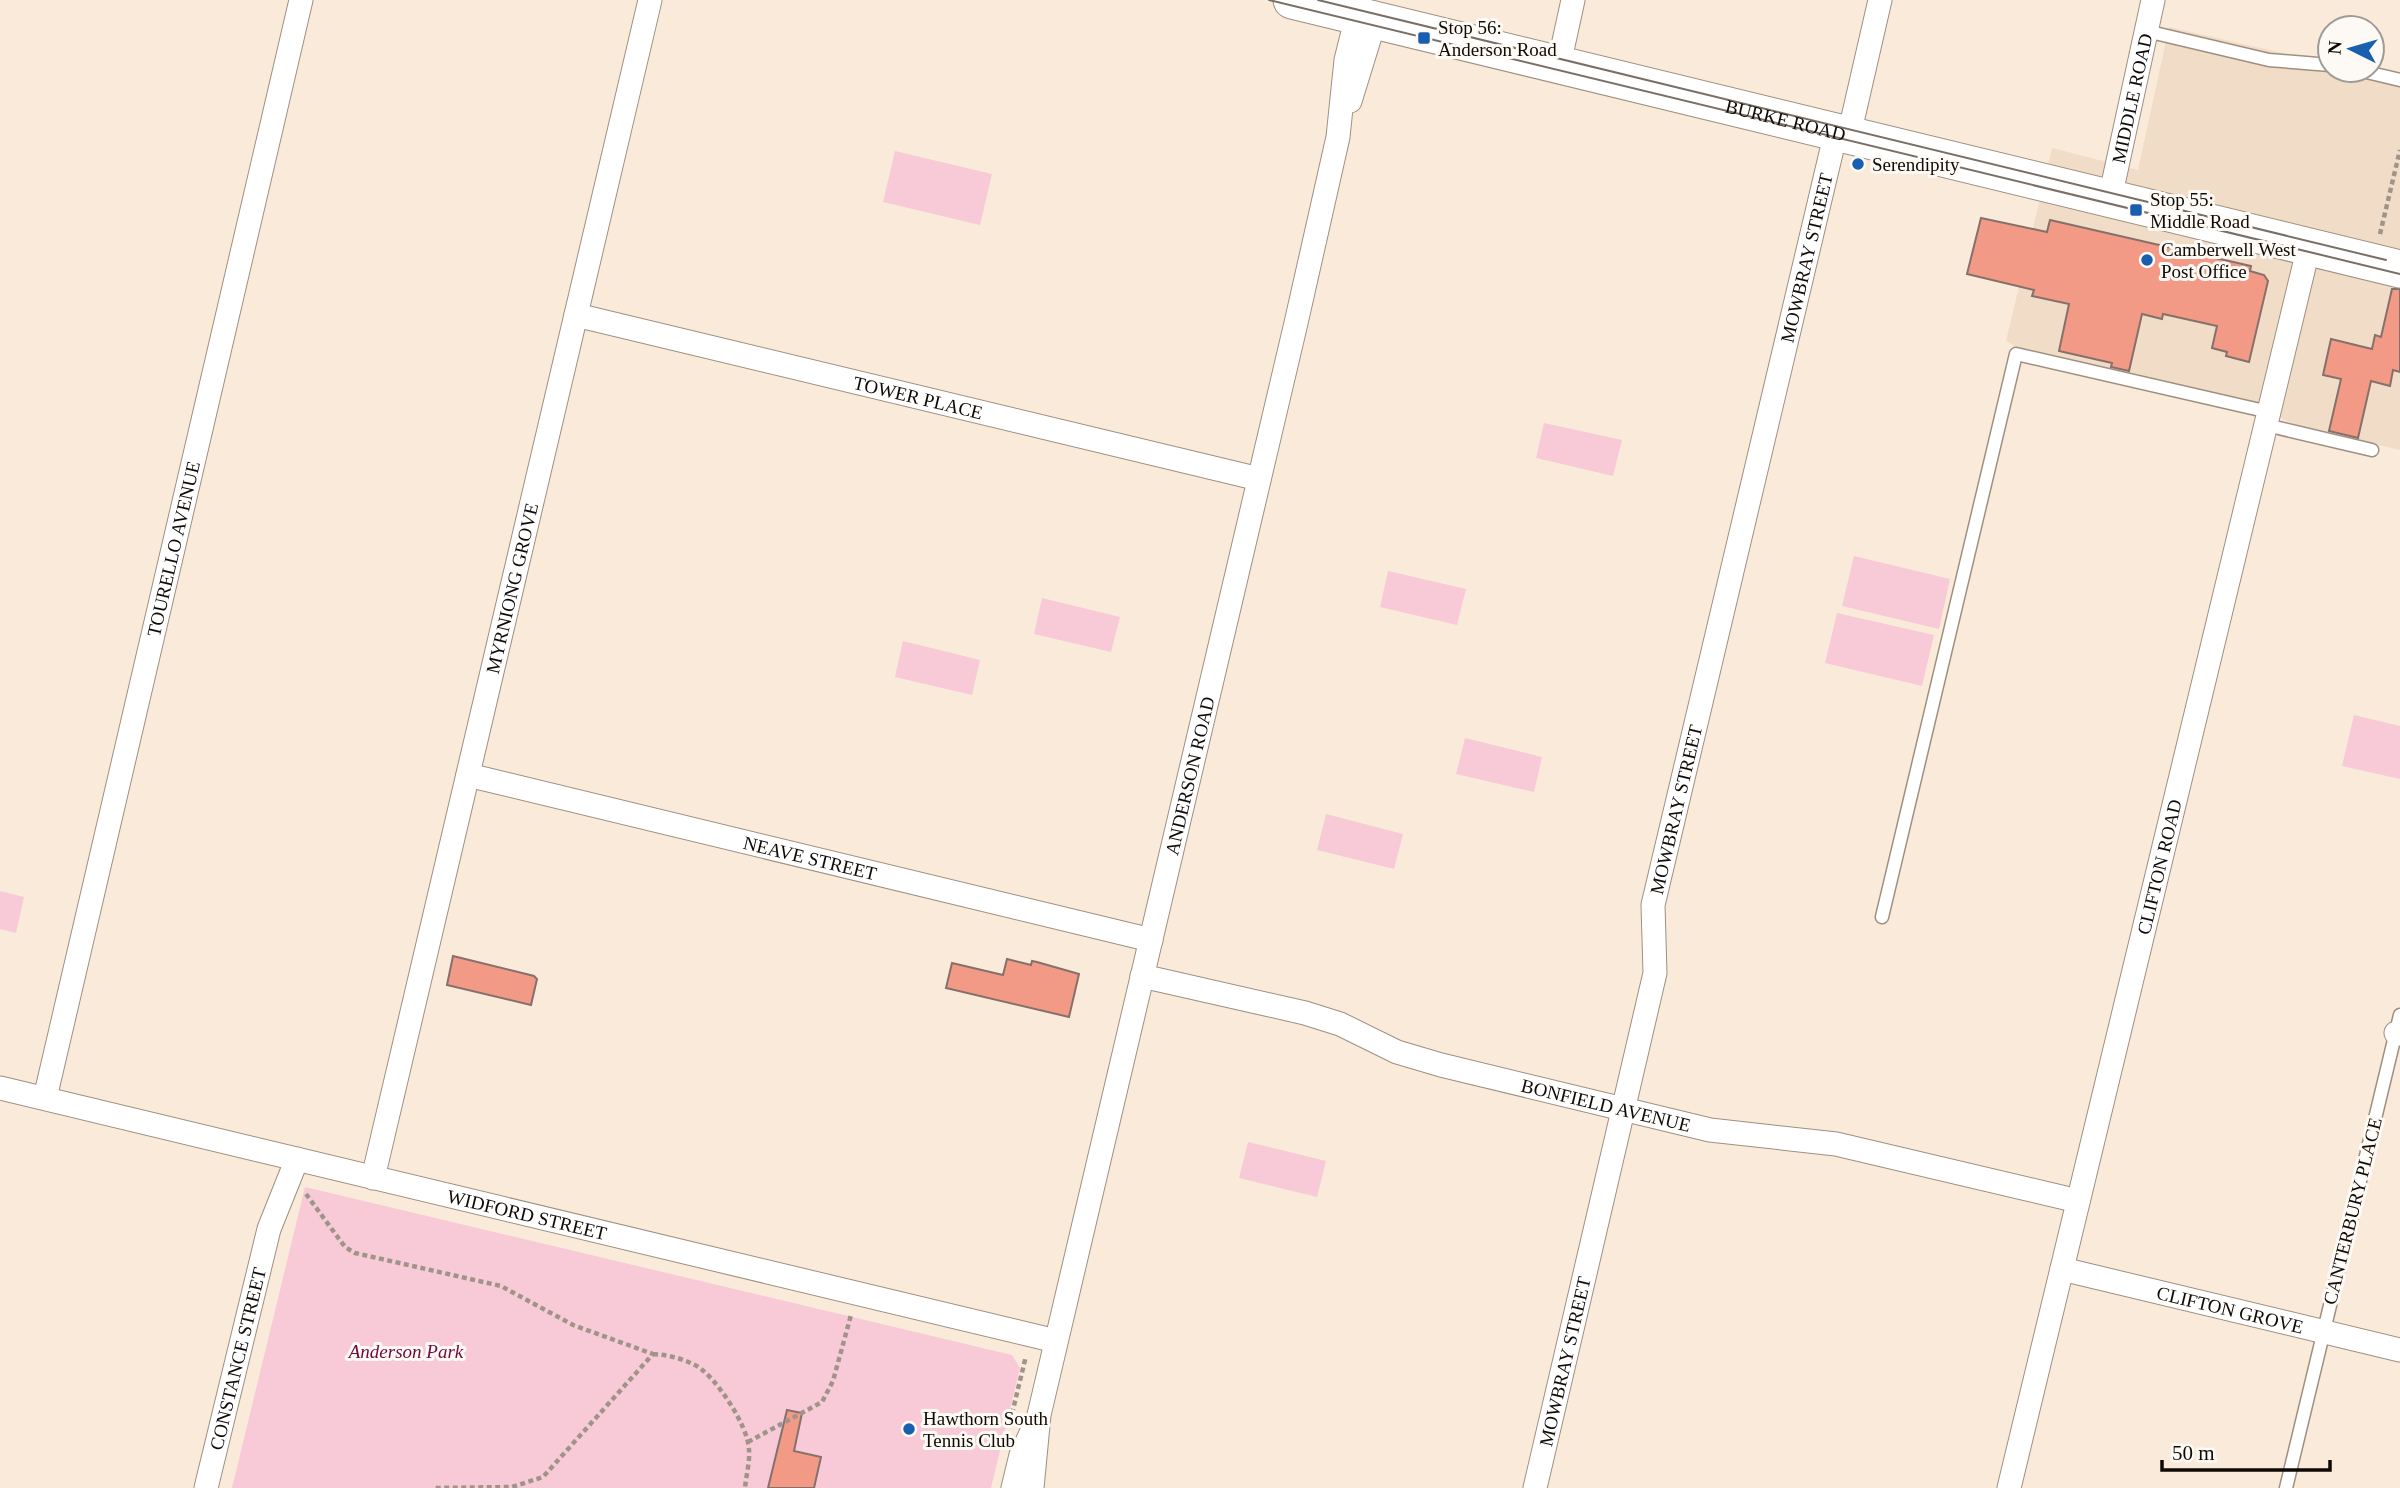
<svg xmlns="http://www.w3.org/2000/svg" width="2400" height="1488" viewBox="0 0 2400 1488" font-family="Georgia,serif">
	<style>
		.built { fill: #f1ddc7 }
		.green { fill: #f8cad7 }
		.building { fill: #f29a86; stroke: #85706b; stroke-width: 2 }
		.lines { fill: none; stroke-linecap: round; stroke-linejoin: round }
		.lane-casing { stroke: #9e9081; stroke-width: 15 }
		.street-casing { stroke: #9e9081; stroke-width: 25 }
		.primary-casing { stroke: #9e9081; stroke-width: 39 }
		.path { stroke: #a09489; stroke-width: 4.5; stroke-dasharray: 5 3.5; stroke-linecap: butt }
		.lane { stroke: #fff; stroke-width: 12 }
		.street { stroke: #fff; stroke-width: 23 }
		.primary { stroke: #fff; stroke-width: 37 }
		.tram { stroke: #796f66; stroke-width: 2 }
		.poi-dot { fill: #195faf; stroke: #fdfaf6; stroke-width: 2.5 }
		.labels { text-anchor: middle; stroke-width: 6; stroke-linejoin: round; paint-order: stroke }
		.poi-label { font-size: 19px; fill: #0f0a06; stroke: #fdfaf6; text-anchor: start }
		.street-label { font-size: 19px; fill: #0f0a06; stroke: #fdfaf6 }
		.park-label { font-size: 19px; font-style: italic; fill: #71083b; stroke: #fdfaf6 }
	</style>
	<rect width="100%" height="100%" fill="#faeada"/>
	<path class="built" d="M2169,27L2330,64V70H2358L2400,80V450L2302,427L2239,401L2019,348L2006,341L2052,148L2138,170Z"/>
	<path class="green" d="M895,151L992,174L980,225L883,202Z
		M1544,423L1622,440L1613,476L1536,458Z
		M1854,556L1950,579L1939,629L1842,606Z
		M1388,571L1466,589L1457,625L1380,607Z
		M1042,598L1120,617L1111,652L1034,634Z
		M1837,613L1934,635L1922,686L1825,663Z
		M903,641L980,660L972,695L895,677Z
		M2354,715L2400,726V779L2342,766Z
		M1465,738L1542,757L1534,792L1456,774Z
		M1326,814L1403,834L1394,869L1317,850Z
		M0,891L24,897L16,933L0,929Z
		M1248,1142L1326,1161L1317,1197L1239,1178Z
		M305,1187L1012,1355L1020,1368L991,1488H232Z"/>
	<path class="building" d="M1981,218L2047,232L2050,220L2251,266L2250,271L2264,275L2268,281L2249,362L2226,356L2227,352L2212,348L2217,326L2163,314L2162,319L2142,314L2129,371L2111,367L2112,363L2059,351L2069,304L2032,296L2034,290L1967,274Z
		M2392,289H2400V372L2393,370L2390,386L2371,381L2358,438L2329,431L2341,379L2323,375L2331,339L2372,349L2375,335L2381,337Z
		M453,956L534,976L537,979L531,1005L447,985Z
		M1007,959L1031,965L1032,961L1037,962L1079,974L1069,1017L946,988L952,963L1003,975Z
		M787,1410L802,1413L794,1451L821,1457L814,1488H768Z"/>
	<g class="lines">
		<defs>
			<path id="lane" d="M2146,31L2269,60L2330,65
				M2358,70L2400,80
				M2266,425L2372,450
				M1882,917L2016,354L2269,412
				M2286,1488L2400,1015"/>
			<g id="street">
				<path d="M1559,64L1573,0"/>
				<path d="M1350,101L1375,20"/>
				<path d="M1849,135L1880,0"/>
				<path id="s1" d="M2110,198L2153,0"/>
				<path id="s2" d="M576,315L1259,479"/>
				<path id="s3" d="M468,775L1151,940"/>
				<path id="s4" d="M1142,976L1305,1013L1340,1024L1397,1052L1441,1065L1710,1130L1836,1144L2078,1201"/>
				<path d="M2396,1033L2400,1034"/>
				<path id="s5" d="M0,1088L1056,1341"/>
				<path id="s6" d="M45,1098L301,0"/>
				<path id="s7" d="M373,1178L650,0"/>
				<path id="s8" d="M2062,1269L2400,1350"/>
				<path id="s9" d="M206,1488L269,1229L297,1159"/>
				<path d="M1013,1488L1021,1455L1032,1431"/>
				<path id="s10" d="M1032,1488L1039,1415L1296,323L1338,137L1346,60L1357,16"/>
				<path id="s11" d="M1535,1488L1655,973L1653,905L1836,132"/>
				<path id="s12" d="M2009,1488L2309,246"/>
			</g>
			<g id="primary">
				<path id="s13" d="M1292,0L2400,269"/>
			</g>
		</defs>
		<use href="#lane" class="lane-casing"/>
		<use href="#street" class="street-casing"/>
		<use href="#primary" class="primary-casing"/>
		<path class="path" d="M2380,234L2400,150
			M306,1194L345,1247L355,1253L501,1286L573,1325L653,1354L543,1477L512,1487L433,1488
			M653,1354C668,1355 681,1358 695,1365C715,1375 749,1427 749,1450C750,1462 746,1476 745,1488
			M1010,1422L1026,1356
			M748,1442L822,1402L833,1381L851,1315"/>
		<use href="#lane" class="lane"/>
		<use href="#street" class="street"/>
		<use href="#primary" class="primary"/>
		<path class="tram" d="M1269,0L2400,274
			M1318,0L2386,260"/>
	</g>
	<g class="poi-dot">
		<rect x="1417" y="31" width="14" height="14" rx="3.5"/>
		<circle cx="1858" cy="164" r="7"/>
		<rect x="2129" y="203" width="14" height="14" rx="3.5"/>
		<circle cx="2147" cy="260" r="7"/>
		<circle cx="909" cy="1429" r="7"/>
	</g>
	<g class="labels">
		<g class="poi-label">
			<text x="1438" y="34">Stop 56:<tspan x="1438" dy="22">Anderson Road</tspan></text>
			<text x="1872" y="171">Serendipity</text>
			<text x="2150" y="206">Stop 55:<tspan x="2150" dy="22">Middle Road</tspan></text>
			<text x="2161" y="256">Camberwell West<tspan x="2161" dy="22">Post Office</tspan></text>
			<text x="923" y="1425">Hawthorn South<tspan x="923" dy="22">Tennis Club</tspan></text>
		</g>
		<g class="street-label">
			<text dy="7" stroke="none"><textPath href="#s1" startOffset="102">MIDDLE ROAD</textPath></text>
			<text dy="7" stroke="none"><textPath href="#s13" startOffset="508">BURKE ROAD</textPath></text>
			<text dy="7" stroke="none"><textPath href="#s11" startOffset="1262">MOWBRAY STREET</textPath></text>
			<text dy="7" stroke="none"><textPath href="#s2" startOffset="352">TOWER PLACE</textPath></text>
			<text dy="7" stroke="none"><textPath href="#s6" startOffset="564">TOURELLO AVENUE</textPath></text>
			<text dy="7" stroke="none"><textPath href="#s7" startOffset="606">MYRNIONG GROVE</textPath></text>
			<text dy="7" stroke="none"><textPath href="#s10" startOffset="730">ANDERSON ROAD</textPath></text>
			<text dy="7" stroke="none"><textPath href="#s11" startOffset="695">MOWBRAY STREET</textPath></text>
			<text dy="7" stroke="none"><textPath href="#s3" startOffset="352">NEAVE STREET</textPath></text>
			<text dy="7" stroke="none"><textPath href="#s12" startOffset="639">CLIFTON ROAD</textPath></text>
			<text dy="7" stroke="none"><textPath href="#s4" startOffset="483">BONFIELD AVENUE</textPath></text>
			<text transform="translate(2352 1211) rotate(-76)" y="7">CANTERBURY PLACE</text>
			<text dy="7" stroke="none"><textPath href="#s5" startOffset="542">WIDFORD STREET</textPath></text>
			<text dy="7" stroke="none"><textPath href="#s8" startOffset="173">CLIFTON GROVE</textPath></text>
			<text dy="7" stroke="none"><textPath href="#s9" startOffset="133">CONSTANCE STREET</textPath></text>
			<text dy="7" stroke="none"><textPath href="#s11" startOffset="130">MOWBRAY STREET</textPath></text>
		</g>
		<g class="park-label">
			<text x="406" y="1358">Anderson Park</text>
		</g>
	</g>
	<g transform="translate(2351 49) rotate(275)"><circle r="33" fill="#fdfaf6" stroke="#9e9a96" stroke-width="2"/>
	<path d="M0-5L12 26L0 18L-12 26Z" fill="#195faf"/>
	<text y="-10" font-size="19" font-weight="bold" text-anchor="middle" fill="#0f0a06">N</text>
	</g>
	<path d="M2162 1460v10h168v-10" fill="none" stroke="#0f0a06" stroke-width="3.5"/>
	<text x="2172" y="1460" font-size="21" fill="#0f0a06" stroke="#fdfaf6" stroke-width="5" paint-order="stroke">50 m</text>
</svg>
